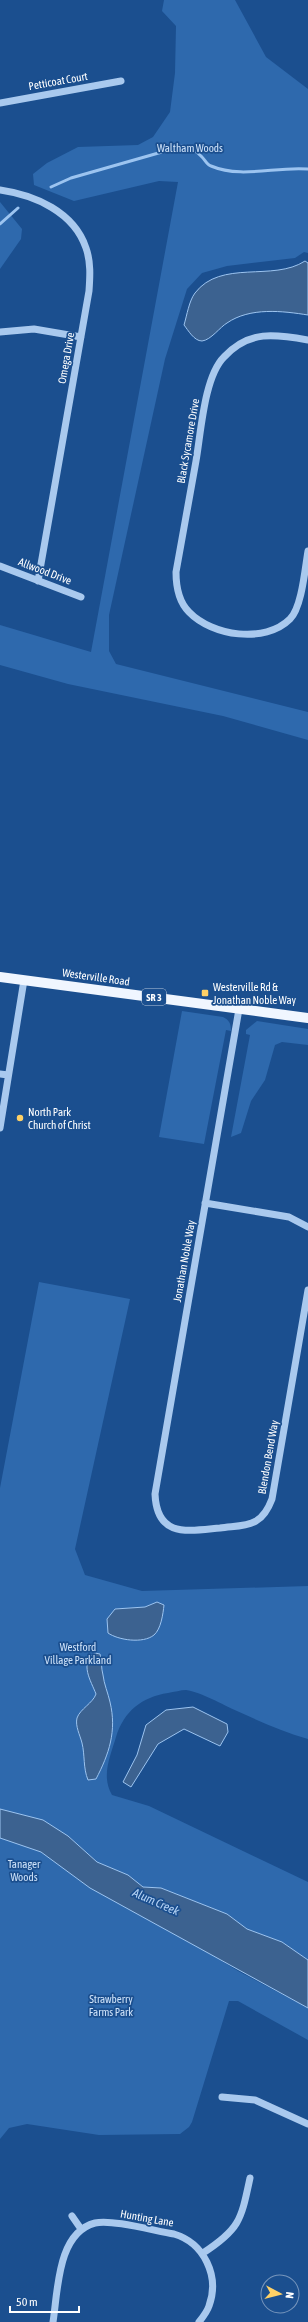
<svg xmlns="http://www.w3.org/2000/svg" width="308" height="2322" viewBox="0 0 308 2322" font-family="'Asap Condensed',sans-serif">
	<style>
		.green { fill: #2e69ad }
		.water { fill: #3c6290; stroke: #9cc4f0 }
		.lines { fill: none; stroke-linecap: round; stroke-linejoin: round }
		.stream { stroke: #9cc4f0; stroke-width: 3 }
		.minor { stroke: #a9c9ee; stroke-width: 7 }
		.major { stroke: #f0f6ff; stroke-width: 10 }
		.poi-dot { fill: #ffd166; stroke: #1b4f8f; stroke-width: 1.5 }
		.labels { text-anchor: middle; stroke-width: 3.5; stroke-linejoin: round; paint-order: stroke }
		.shield { fill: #1b4f8f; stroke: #bbcadd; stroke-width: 1 }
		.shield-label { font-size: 10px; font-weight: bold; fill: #fff }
		.street-label { font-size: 11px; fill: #fff; stroke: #1b4f8f }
		.park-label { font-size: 11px; fill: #cfe3fa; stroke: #1b4f8f }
		.poi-label { font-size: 11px; fill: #fff; stroke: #1b4f8f; text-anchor: start }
		.water-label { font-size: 12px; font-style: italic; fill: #b5d3f5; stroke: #1b4f8f }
	</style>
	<rect width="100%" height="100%" fill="#1b4f8f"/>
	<path class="green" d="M164,0H235L266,57L308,89V253L304,252L295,258L227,266L202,273L187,289L165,359L109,615V651L116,664L308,712V740L223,716L68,684L0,665V625L91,652L178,182L159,181L74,201L34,185L33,174L47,163L78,147L138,145L153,137L170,112L175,73L176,26L162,11Z
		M0,202L22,229L21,239L0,269Z
		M182,1011L223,1017C229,1020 231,1023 231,1031L226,1030L204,1144L159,1137Z
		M257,1021L308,1029V1045L282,1042L275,1045L265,1080L251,1101L241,1133L231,1137L250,1035L246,1034V1030Z
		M39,1282L130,1299L75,1549L85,1575L142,1591L308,1586V1739C283,1732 261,1722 237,1711C223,1705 201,1692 186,1690C181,1690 174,1692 168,1693C142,1697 124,1711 116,1737C110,1757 101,1776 112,1795L149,1806L308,1882V1960L282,1942L247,1929L227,1914L161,1888L143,1887L128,1875L97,1862L68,1836L0,1809V1488Z
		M0,1825L238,1971L308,2008V2040L238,2001H229L192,2122L189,2127L180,2134L99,2135L27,2124L9,2128L0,2139Z"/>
	<path class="water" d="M305,261L308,263V315C283,311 250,307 227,323C220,327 211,340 202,341C194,341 188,330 184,325C187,315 189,301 195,293C221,259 273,282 305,261Z
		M157,1602L164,1605C163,1614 161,1629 154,1635C143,1644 118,1640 108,1633L107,1619L115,1609L145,1607Z
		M95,1653L100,1654C102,1661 101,1668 103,1675C104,1684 108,1693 110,1702C117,1731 109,1754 96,1779L88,1780C83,1768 85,1755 82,1743C80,1735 75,1726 77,1718C80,1709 93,1703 96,1694C91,1681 79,1663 95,1653Z
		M193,1707L227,1724L228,1732L220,1746L184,1729L158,1744L131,1787L123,1782L137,1755L146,1725L166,1710Z
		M0,1809L43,1820L68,1836L97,1862L128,1875L143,1887L161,1888L227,1914L247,1929L282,1942L308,1960V2008L90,1888L41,1852L0,1838Z"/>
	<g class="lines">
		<path class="stream" d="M51,187L71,178L162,152C178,144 189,143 202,157C205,160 207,165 211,166C242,179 276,166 308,169
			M0,224L18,208"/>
		<path class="minor" d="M0,103L121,81
			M0,190C35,195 74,212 86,248C91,262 90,277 89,291L38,581
			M0,332L34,329L81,337
			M308,340C275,334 249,330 224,357C204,377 201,433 196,461C189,498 183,535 176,572C176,585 179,602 189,612C212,636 265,644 290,619C302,607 305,568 308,551
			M0,566L81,597
			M239,1009L155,1494C157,1538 187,1531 220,1528C232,1526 246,1527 256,1521C265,1516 269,1507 272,1499L308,1290
			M0,1074L8,1075
			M0,1128L24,980
			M205,1203L289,1217L308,1227
			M222,2097L255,2100L308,2124
			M72,2216L81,2229
			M203,2253C240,2229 241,2220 250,2178
			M53,2322C58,2291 57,2233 95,2223C112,2219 155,2231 174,2234C204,2243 220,2276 209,2306C207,2312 203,2317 199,2322"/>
		<path class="major" d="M0,977L308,1018"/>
	</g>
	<g class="poi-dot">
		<rect x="201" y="989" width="8" height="8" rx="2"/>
		<circle cx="20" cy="1118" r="4"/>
	</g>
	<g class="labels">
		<rect class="shield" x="142" y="989" width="24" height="16" rx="3"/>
		<g class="shield-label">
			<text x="154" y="1001">SR 3</text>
		</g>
		<g class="street-label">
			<text transform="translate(58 81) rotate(-10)" y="4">Petticoat Court</text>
			<text transform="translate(66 358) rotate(-80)" y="4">Omega Drive</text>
			<text transform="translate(188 441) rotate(-80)" y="4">Black Sycamore Drive</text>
			<text transform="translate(45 571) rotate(21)" y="4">Allwood Drive</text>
			<text transform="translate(96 977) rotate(8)" y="4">Westerville Road</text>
			<text transform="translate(184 1261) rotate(-80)" y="4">Jonathan Noble Way</text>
			<text transform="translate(268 1457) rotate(-80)" y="4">Blendon Bend Way</text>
			<text transform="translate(147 2218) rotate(10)" y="4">Hunting Lane</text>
		</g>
		<g class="park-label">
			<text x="190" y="152">Waltham Woods</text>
			<text x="78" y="1651">Westford<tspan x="78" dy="13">Village Parkland</tspan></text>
			<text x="24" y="1868">Tanager<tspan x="24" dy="13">Woods</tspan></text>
			<text x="111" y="2003">Strawberry<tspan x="111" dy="13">Farms Park</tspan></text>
		</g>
		<g class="poi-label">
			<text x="213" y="991">Westerville Rd &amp;<tspan x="213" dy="13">Jonathan Noble Way</tspan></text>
			<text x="28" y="1116">North Park<tspan x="28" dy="13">Church of Christ</tspan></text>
		</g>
		<g class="water-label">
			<text transform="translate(156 1902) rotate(24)" y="4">Alum Creek</text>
		</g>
	</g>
	<g transform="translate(280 2294) rotate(97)"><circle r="19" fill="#1b4f8f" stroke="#7695bc"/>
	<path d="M0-3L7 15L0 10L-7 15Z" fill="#ffd166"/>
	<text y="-6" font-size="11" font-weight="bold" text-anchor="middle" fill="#ffffff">N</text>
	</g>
	<path d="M10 2306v6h69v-6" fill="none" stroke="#ffffff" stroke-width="2"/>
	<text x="16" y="2306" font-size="12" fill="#ffffff" stroke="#1b4f8f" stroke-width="3" paint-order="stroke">50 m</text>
</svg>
